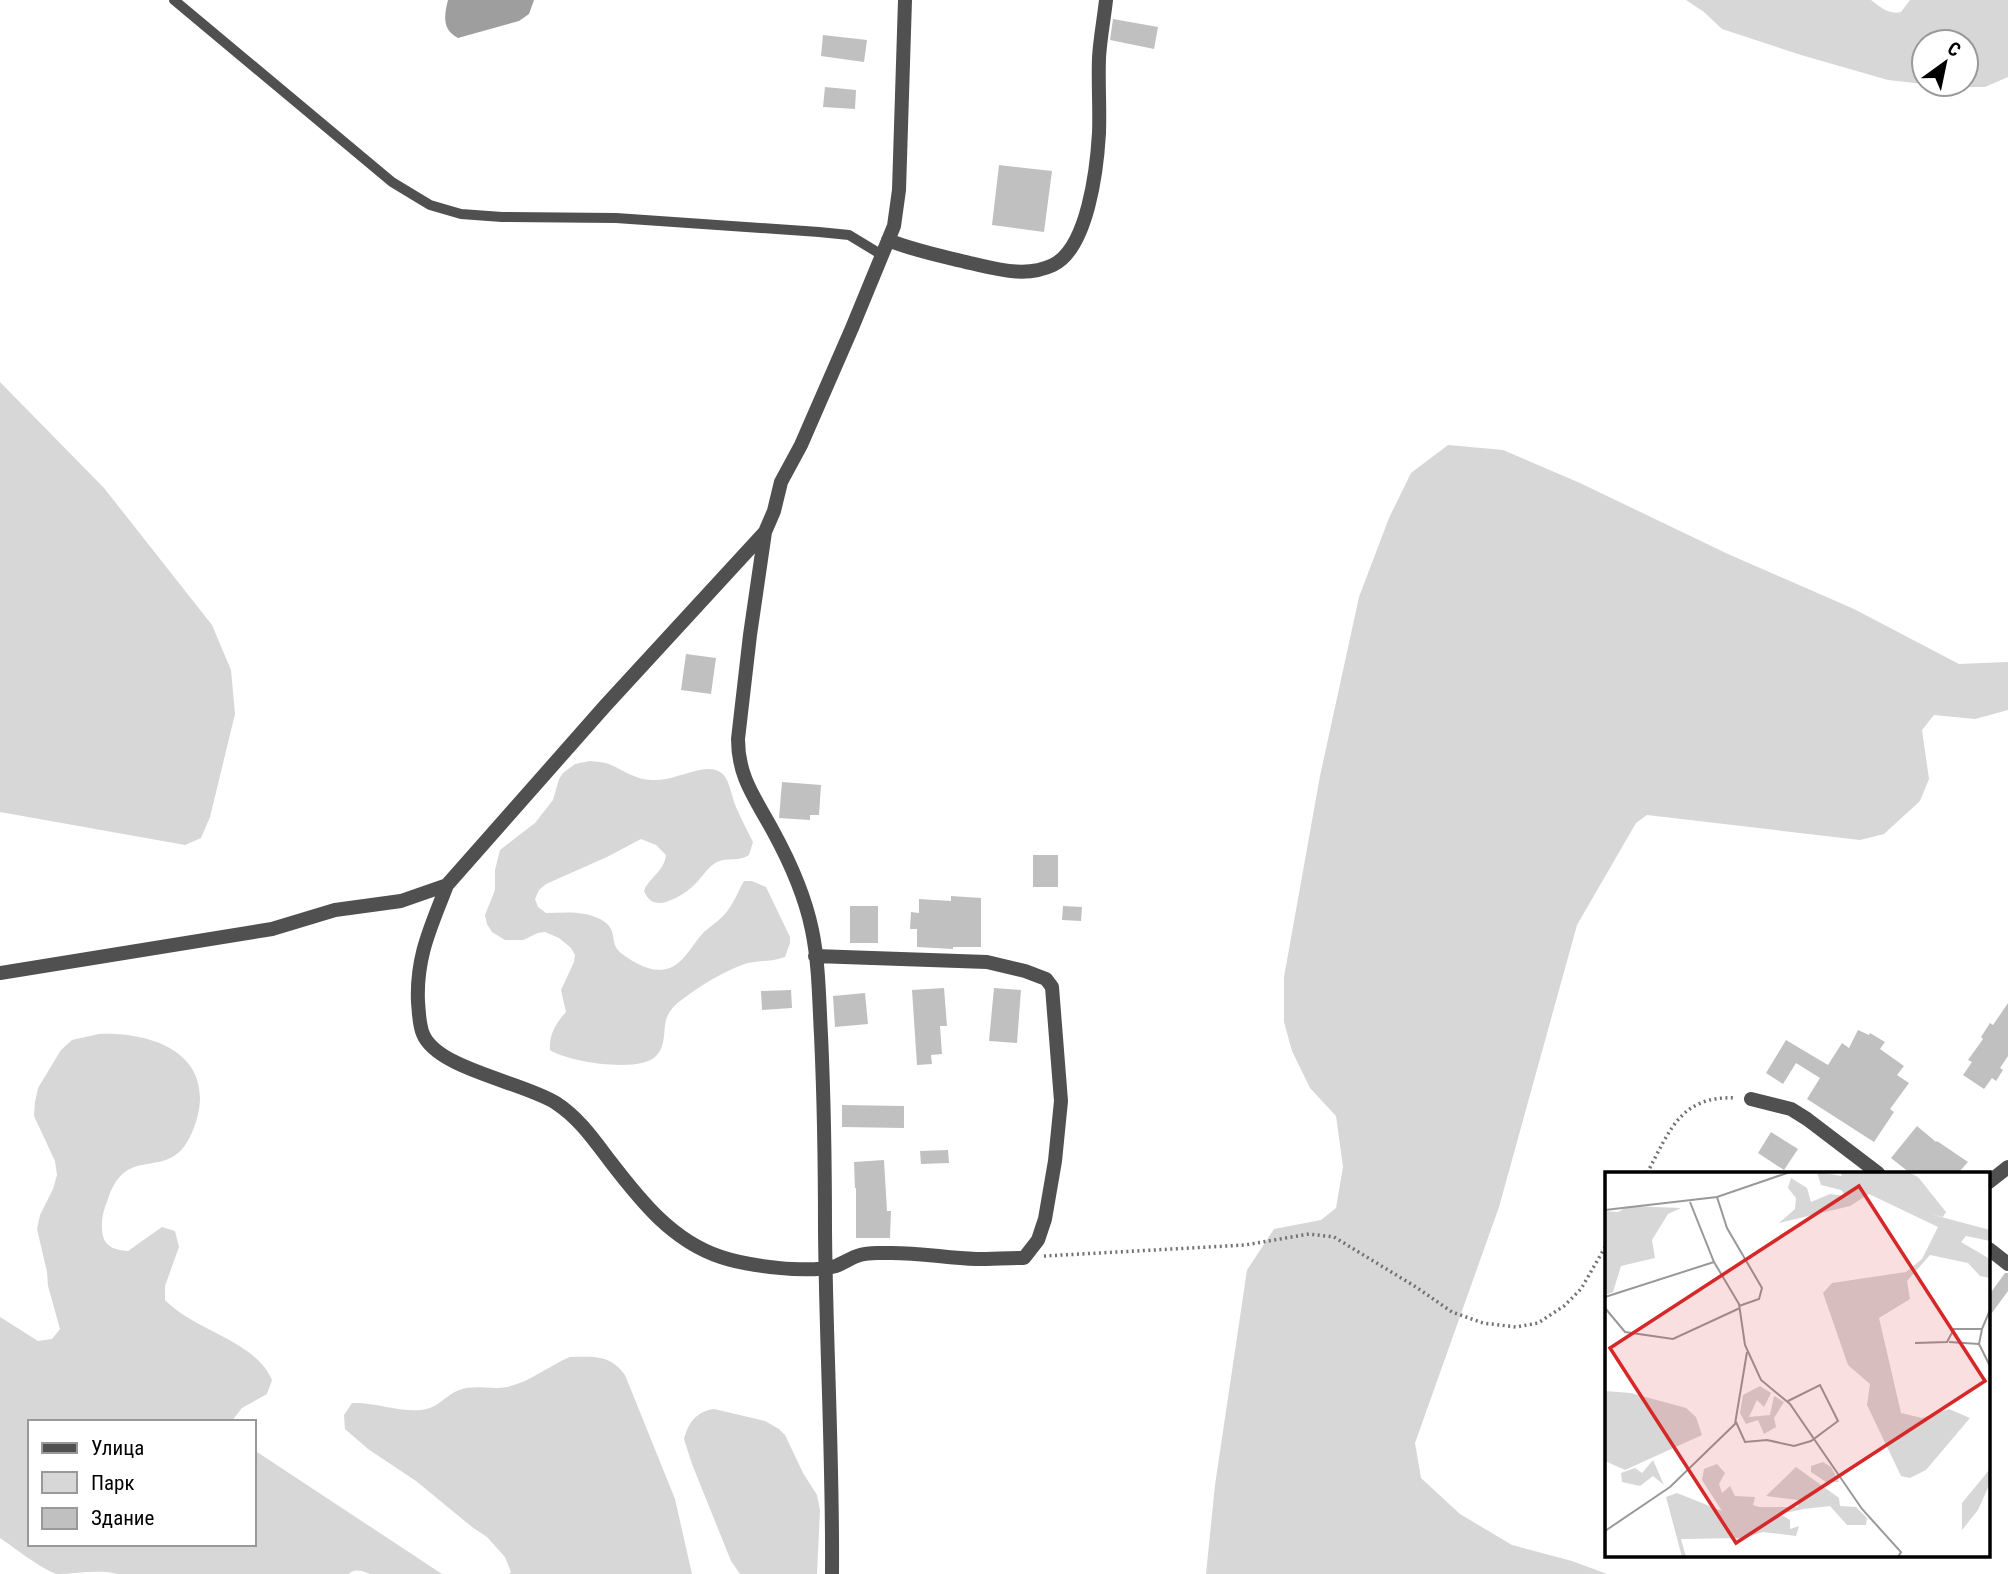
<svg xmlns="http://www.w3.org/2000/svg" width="2008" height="1574" viewBox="0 0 2008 1574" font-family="'Roboto Condensed',sans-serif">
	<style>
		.green { fill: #d7d7d7 }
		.water { fill: #9e9e9e }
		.building { fill: #c0c0c0 }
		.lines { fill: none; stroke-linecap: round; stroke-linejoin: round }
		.path { stroke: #727272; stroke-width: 3.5; stroke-dasharray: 2 3.5; stroke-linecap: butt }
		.lane { stroke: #505050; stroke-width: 10 }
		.street { stroke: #505050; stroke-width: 14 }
		.inset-road { fill: none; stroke: #999; stroke-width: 2 }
		.view { fill: #d62828; fill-opacity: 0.15; stroke: #d62828; stroke-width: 3.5 }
		.inset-edge { fill: none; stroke: #000; stroke-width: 3.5 }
	</style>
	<rect width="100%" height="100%" fill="#fff"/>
	<path class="green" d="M1686,0H1871C1880,7 1889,15 1901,12L1910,0H2008V77L1985,87H1948L1925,84H1966V42H1924V84L1888,80L1801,55L1722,29L1704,12Z
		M0,382L104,488L212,625L231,670L235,714L210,817L201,838L185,845L0,812Z
		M1448,445L1503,450L1580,483L1728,554L1854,609L1959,664L2008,662V710L1975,719L1934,715L1922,730L1929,779L1920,801L1884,834L1860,840L1647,815L1636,823L1577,925L1499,1207L1415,1443L1421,1478L1460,1514L1512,1545L1572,1561L1607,1574H1206L1215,1485L1247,1270L1274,1229L1321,1220L1336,1208L1343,1167L1336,1116L1310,1088L1292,1051L1284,1022V977L1320,776L1359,597L1389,518L1411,473Z
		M590,761C597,762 605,762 611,765C625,771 636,780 652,780C668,781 684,773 700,770C730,764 728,787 736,807C741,819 747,830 753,842L749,855C740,862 728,857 717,862C709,866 704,874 698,881C689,891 678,898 666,902C655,905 648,901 644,891C650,876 664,872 666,855L656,845L641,839L607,857L546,884L539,890L535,899L538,907L546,913C564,913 582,910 600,919C620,929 608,943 621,953C633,962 650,973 666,969C683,966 693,943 704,932C712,925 722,919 728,910C735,901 738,891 744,881H752L766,887L790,937V943L785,957C773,962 760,960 748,963C730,968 701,985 687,996C678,1002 669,1009 666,1020C663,1032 666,1045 657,1055C642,1074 568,1062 550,1050C549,1034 556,1023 566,1012L561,990L574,962L575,955L571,948L559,938L545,932L538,933L523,940H505L492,932L487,924L485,915L495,890V870L500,850L535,823L553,800L559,779L563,773L575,764Z
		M99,1034C141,1032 200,1046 200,1098C200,1113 194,1131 186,1144C162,1179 126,1145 108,1199C103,1211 100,1223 103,1236C106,1248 117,1250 128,1251L162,1227L175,1231L179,1247L165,1286V1300C195,1331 256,1341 272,1380L267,1394L242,1408L234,1418V1422H30V1544H254V1450L442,1574H370C363,1571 354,1568 349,1574H118C99,1569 76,1574 57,1574C41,1569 15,1548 0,1538V1317L38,1341L52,1339L60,1329L48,1286L47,1272L37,1229L40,1215L53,1189L57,1175L55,1161L34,1116L35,1102L38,1088L61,1050L72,1040Z
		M570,1357C593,1357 610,1354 625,1375L675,1499L692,1574H509L511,1572L505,1557L487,1537L472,1527L416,1481L368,1449L345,1429L344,1415L352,1403C375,1402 398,1412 421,1410C439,1408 444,1396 459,1390C474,1384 491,1390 507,1387C530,1382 548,1366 570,1357Z
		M714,1409L765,1421L779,1429L785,1435L803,1473L817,1495L820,1510L817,1574H740L731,1561L692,1464L684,1439C688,1423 697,1411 714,1409Z"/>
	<path class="water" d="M448,0H534L529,14L519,21L458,38C442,30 444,16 448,0Z"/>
	<path class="building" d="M1113,19L1158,27L1154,49L1110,40Z
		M823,35L867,40L864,62L821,56Z
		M825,87L856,90L855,109L823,107Z
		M999,165L1052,171L1044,232L992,225Z
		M686,654L716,658L711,694L681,690Z
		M782,782L821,785L819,815H810V820L779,818Z
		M1033,855H1058V887H1033Z
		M951,896L981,898V947H953V949L917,947V929H910L911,912L919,913V899L951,901Z
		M850,906H878V943H850Z
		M1063,906L1082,907L1081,921L1062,920Z
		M944,988L947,1026H940L942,1054L931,1055L932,1064L917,1065L912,990Z
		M994,988L1021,990L1017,1043L989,1041Z
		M791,990L792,1008L762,1010L761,991Z
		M865,993L868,1024L835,1027L833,996Z
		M2008,1003V1056L2000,1068L2003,1070L1996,1081L1992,1078L1984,1089L1963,1075L1972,1062L1968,1060L1983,1039L1981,1037L1990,1023L1993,1025Z
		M1858,1030L1869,1035L1870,1033L1885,1042L1880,1049L1904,1066L1897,1075L1909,1083L1890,1109L1894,1112L1874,1142L1807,1099L1820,1078L1796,1063L1783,1084L1766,1073L1786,1040L1828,1065L1842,1043L1849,1048Z
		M842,1105L904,1106V1128L842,1127Z
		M1917,1126L1936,1142L1937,1141L1968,1162L1958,1173H1910L1891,1158Z
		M1771,1132L1798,1149L1784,1170L1758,1153Z
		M948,1150L949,1163L921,1164L920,1151Z
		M884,1160L887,1211H891L890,1238H856V1188H855L854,1162Z
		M2005,1273H2008V1291L1989,1317V1295Z"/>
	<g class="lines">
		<path class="path" d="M1647,1173C1670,1131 1680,1095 1736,1098
			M1044,1256L1245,1245L1309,1234L1334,1237L1416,1287L1452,1312L1483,1323L1516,1327L1538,1323L1564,1306L1581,1289L1607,1244"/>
		<path class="lane" d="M174,0L392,182L430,205L461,214L502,217L616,218L819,232L849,235L882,255"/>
		<path class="street" d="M888,240C915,251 942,256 970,263C997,269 1026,278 1053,265C1088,248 1097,168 1099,133C1100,108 1098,83 1099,58C1100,39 1104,19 1106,0
			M447,885C431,927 416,956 418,1002C419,1012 419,1025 423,1034C437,1069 523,1082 556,1103C579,1118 594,1140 610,1161C640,1200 672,1241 721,1257C748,1266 808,1274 836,1266C844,1263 852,1257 860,1255C868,1252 878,1253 886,1253C916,1252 946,1258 976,1259C992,1259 1008,1258 1024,1258L1038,1240L1045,1219L1055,1161L1061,1101L1052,987L1046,979L1025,971L987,962L815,956
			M0,973L272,929L335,910L401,901L447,885L605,706L765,532
			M1751,1099L1791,1109L1807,1119L1878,1173
			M1989,1182L2008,1167
			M1989,1249L2008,1264
			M832,1574C833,1459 826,1345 825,1230C825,1165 824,1100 821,1035C819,1000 819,964 812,930C805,896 790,862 773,831C756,799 738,778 738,739L750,635L765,532L774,511L781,482L801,445L852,328L894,226L899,190L905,0"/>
	</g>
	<g transform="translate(1605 1172)">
		<rect width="385" height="385" fill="#fff"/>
		<path d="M212,0L237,4L235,0H303L313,5L341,40L338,45L325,42L385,58V69L361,64L356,70L385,87V106L375,104L363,91L325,83L302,109L305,127L274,146L296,241L317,246L344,237L365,246L321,298L305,306L296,304L262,233L265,212L243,193L218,121L227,111L301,100L317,87L333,55L264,22L245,34L174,51L190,37L191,26L183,16L186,6L202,16L206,30L225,22L241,24L236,18L216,13ZM24,34L76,36L63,42L47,68L50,86L16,94L8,120L0,123V39L13,40ZM155,214L166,221L159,235L152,228L144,245L165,243L169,224L179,230L169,246L171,255L159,262L153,248L141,252L135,241L138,223ZM0,219L26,221L81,236L91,245L97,263L20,298L0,289ZM48,288L59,313L48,304L35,314L17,310L16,301L30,296L37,301ZM218,290L226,295L234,310H221L206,300V294ZM112,292L120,301L114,312L117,321L125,314L130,324L150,325L148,333L154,335H193V328L161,324L191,295L234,326L235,334L251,335L262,346L261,353H242L225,334L199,337L175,342L185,348V357L194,354L191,364L158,360L139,366L76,367L81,385H77L61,325L72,321L117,339L97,308L99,297ZM385,297V311L373,338L357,358V331Z" fill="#d7d7d7"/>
		<path class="inset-road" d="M112,25L122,56L157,116L154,127L134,134M85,30L109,90L134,132L140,173L156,208L185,232L257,337L296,380L293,385M0,38L112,25L185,0M0,125L109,90M0,136L20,160L68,167L135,136M377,157L374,172L385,194M344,170L374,172M310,171L342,170L349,157H377L385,138M131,250L140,270L162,268L189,274L206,269L233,249L215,213L183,229M0,359L65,315L130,252L142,180"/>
		<path class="view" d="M254,14L380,209L131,371L5,176Z"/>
		<rect width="385" height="385" class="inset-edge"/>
	</g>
	<rect x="28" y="1420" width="228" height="126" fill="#ffffff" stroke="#999999" stroke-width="2"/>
	<rect x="42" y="1443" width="35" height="10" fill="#505050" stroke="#999999" stroke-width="2"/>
	<text x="91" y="1455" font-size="21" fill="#000000">Улица</text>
	<rect x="42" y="1472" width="35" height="21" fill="#d7d7d7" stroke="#999999" stroke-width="2"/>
	<text x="91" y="1490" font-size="21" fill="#000000">Парк</text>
	<rect x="42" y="1508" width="35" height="21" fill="#c0c0c0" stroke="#999999" stroke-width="2"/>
	<text x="91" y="1525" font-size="21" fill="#000000">Здание</text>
	<g transform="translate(1945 63) rotate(33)"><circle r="33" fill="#ffffff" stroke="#999999" stroke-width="2"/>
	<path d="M0-5L12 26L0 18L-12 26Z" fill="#000000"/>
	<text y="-10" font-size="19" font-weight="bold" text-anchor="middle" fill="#000000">С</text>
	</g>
</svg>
